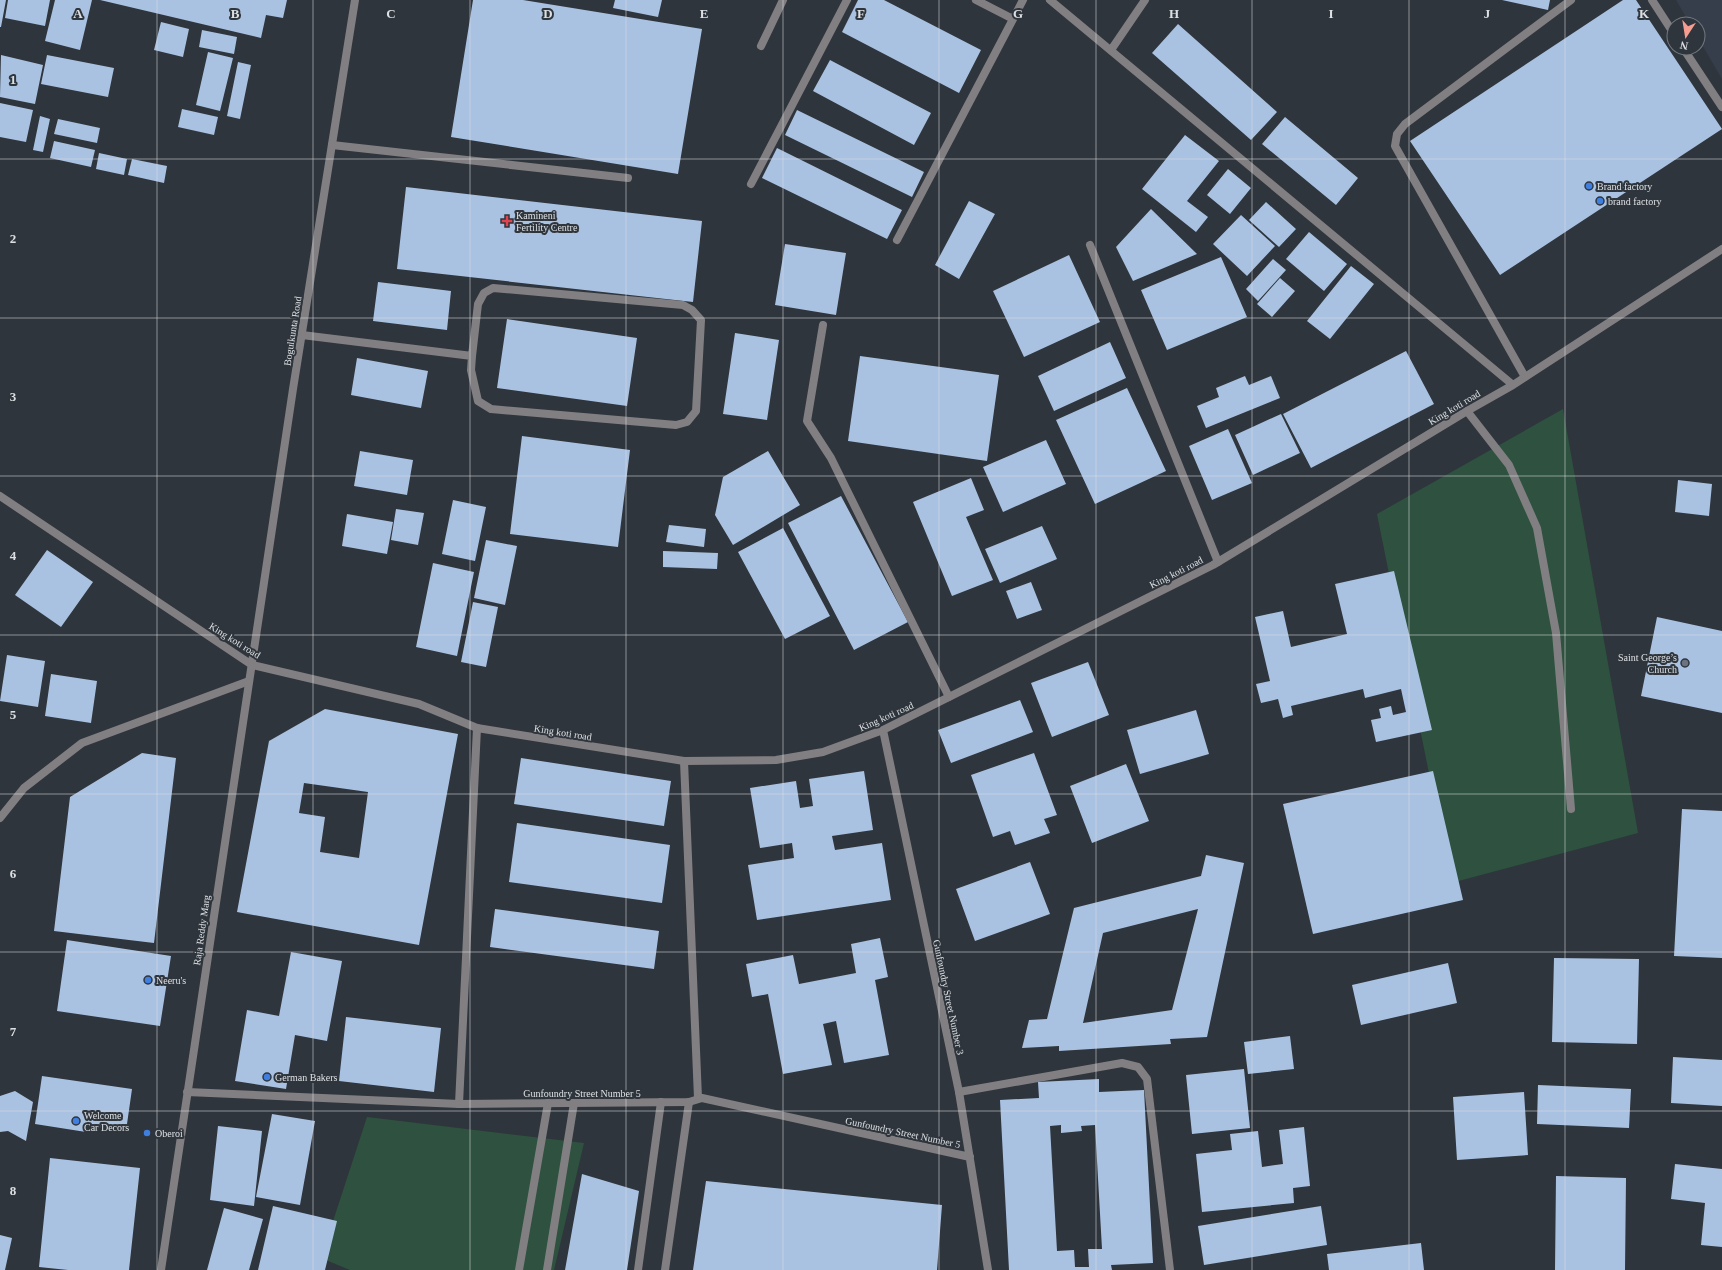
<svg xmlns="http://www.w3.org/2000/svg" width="1722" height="1270" viewBox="0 0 1722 1270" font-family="'Times New Roman',serif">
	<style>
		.built { fill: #353e4a }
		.green { fill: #2e523f }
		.building { fill: #aac2e2; fill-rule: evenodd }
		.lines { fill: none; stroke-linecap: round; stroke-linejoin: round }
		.service { stroke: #827f82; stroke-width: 8 }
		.minor { stroke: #827f82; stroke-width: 8 }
		.tertiary { stroke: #827f82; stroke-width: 8 }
		.grid { fill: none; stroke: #dce0e4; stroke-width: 1; stroke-opacity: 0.55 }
		.shop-dot { fill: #3f7fe0; stroke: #2f353c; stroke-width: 1.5 }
		.health-dot { fill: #e0444e; stroke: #2f353c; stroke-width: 1.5 }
		.worship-dot { fill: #6b7280; stroke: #2f353c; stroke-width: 1.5 }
		.labels { text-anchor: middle; stroke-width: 4; stroke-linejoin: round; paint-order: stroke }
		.poi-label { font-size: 10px; fill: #dce0e4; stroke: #2f353c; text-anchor: start }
		.street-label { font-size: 10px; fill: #dce0e4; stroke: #2f353c }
		.grid-label { font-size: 13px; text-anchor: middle; font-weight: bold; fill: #dce0e4; stroke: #2f353c; stroke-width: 4; stroke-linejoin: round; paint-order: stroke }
	</style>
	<rect width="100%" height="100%" fill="#2f353c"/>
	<path class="built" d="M1676,0H1722V79L1698,38V24H1690Z"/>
	<path class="green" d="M1563,409L1638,833L1451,883L1377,514Z
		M367,1117L584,1143L554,1270H350L321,1258Z"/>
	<path class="building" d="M0,0H6L1,27H0Z
		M8,0H50L45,26L5,18Z
		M55,0H92L80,50L45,41Z
		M100,0H287L283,18L266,15L261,38Z
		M473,0H523L702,29L678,174L451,137Z
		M615,0H662L658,17L613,8Z
		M858,0H884L981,50L959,93L842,32Z
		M1502,0H1550L1548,10Z
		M1623,0H1636L1722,129L1500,275L1410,141Z
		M161,22L189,29L183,57L154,50Z
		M1178,24L1277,112L1251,140L1152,53Z
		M202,30L237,37L234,54L199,47Z
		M208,52L233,58L220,111L196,105Z
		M1,55L43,65L35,104L0,97Z
		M47,55L114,68L108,97L41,84Z
		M830,60L931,113L914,145L813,91Z
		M238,62L251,65L240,119L227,116Z
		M0,103L33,110L26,142L0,137Z
		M182,109L218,117L214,135L178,127Z
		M797,110L924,172L912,197L785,135Z
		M40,116L50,119L43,152L33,150Z
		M1285,117L1358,178L1336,205L1262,144Z
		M58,119L100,128L97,143L54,134Z
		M1185,135L1219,161L1187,201L1208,217L1196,232L1142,189Z
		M54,141L95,150L91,167L50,158Z
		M777,148L902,210L887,239L762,178Z
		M99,153L127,159L124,175L96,169Z
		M132,159L167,166L164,183L128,175Z
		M1228,169L1251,188L1230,214L1207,195Z
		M406,187L702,221L693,302L397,269Z
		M969,201L995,214L959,279L935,265Z
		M1266,202L1296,229L1279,247L1249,220Z
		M1151,209L1197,254L1133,281L1116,247Z
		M1241,215L1275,246L1247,276L1213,244Z
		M1309,232L1347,264L1324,291L1286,259Z
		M785,244L846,253L836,315L775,305Z
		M1069,255L1100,322L1024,357L993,291Z
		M1221,257L1247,317L1167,350L1141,290Z
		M1273,259L1286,270L1258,301L1246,289Z
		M1351,266L1374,284L1330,339L1307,321Z
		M1280,278L1295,291L1272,317L1257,304Z
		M378,282L451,291L447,330L373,321Z
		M507,319L637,338L627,406L497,388Z
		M735,333L779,340L767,420L723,414Z
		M1110,342L1126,378L1054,411L1038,376Z
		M1406,351L1434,404L1311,468L1283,414Z
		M860,356L999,375L987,461L848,441Z
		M357,358L428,371L421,408L351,395Z
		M1245,376L1249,385L1271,376L1280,398L1206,428L1197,406L1219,397L1216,388Z
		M1127,388L1166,471L1095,504L1056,420Z
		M1281,414L1300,453L1253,475L1235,435Z
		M1228,429L1252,483L1212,500L1189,446Z
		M522,436L630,450L618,547L510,534Z
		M1046,440L1066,484L1003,512L983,467Z
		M360,451L413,460L407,495L354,486Z
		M768,451L800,505L733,545L715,515L723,477Z
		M971,478L984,510L966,517L993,580L952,596L913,502Z
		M1678,480L1712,484L1709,516L1675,512Z
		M841,496L908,622L854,650L788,523Z
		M453,500L486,507L475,561L442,554Z
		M396,509L424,513L418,545L391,540Z
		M347,514L393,522L387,554L342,546Z
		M669,525L706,529L704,547L666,542Z
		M1042,526L1057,559L1000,583L985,549Z
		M783,528L830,616L785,639L738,552Z
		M486,540L517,546L505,605L474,598Z
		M47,550L93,582L61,627L15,595Z
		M663,551L718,553L717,569L663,567Z
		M433,563L474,572L457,656L416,647Z
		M1394,571L1432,730L1376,742L1371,720L1381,718L1379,709L1391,706L1393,715L1406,712L1401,689L1365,698L1363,689L1291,706L1293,715L1283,718L1278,699L1261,703L1256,684L1270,681L1255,617L1283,611L1291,647L1347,634L1335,584Z
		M1031,582L1042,610L1017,619L1006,591Z
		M473,602L498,607L486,667L461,662Z
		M1657,617L1722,631V713L1641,696Z
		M7,655L45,661L38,707L0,701Z
		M1088,662L1109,715L1052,737L1031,683Z
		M51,674L97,681L91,723L45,716Z
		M1020,700L1033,732L951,763L938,730Z
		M325,709L458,734L419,945L237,912L269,741ZM304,783L368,792L359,858L320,852L325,817L299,813Z
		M1196,710L1209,754L1140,774L1127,730Z
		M142,753L176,758L154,943L54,931L70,797Z
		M1034,753L1057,815L1044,819L1050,833L1015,845L1010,831L993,837L971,775Z
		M521,758L671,781L664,826L514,804Z
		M1126,764L1149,821L1092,843L1070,786Z
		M864,771L873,830L832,836L835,850L882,843L891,900L757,920L748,865L794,858L792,843L760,848L750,788L796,781L800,808L813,806L809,779Z
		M1433,771L1463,900L1313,934L1283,804Z
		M1682,809L1722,811V958L1674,956Z
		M517,823L670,845L662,903L509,882Z
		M1206,855L1244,863L1207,1037L1170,1039L1171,1044L1059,1051V1046L1022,1048L1029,1020L1047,1019L1074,908L1201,876ZM1198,909L1172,1010L1083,1023L1103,933Z
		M1030,862L1050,914L975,941L956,889Z
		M495,909L659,931L654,969L490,947Z
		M880,938L888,977L875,980L889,1055L844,1063L836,1021L823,1024L832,1065L783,1074L768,994L752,997L746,964L793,955L799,984L856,973L851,944Z
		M67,940L171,956L160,1026L57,1011Z
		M291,952L342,961L327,1041L295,1035L286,1089L235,1081L247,1010L279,1016Z
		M1554,958L1639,959L1637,1044L1552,1042Z
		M1448,963L1457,1003L1361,1025L1352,985Z
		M346,1017L441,1028L434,1092L339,1081Z
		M1290,1036L1294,1069L1248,1074L1244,1042Z
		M1673,1057L1722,1060V1106L1671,1103Z
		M1244,1069L1250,1128L1192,1134L1186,1075Z
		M42,1076L132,1089L126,1131L87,1126L86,1132L35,1124Z
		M1099,1079V1092L1144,1090L1153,1263L1111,1265L1112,1270H1009L1000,1100L1039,1098L1038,1082ZM1061,1125V1133L1082,1131L1081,1126L1095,1125L1102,1249H1088L1089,1267H1075L1074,1250L1057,1251L1050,1126Z
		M1538,1085L1631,1089L1629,1128L1537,1124Z
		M15,1091L33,1102L26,1141L8,1131L0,1132V1096Z
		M1524,1092L1528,1155L1457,1160L1453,1097Z
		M272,1114L315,1121L300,1205L256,1197Z
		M218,1126L262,1131L254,1206L210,1200Z
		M1304,1127L1310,1186L1293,1188L1294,1203L1202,1212L1196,1154L1232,1150L1230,1134L1258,1131L1262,1167L1283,1164L1279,1130Z
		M50,1158L140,1168L129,1270H68L39,1267Z
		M1675,1164L1722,1169V1247L1701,1245L1705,1203L1671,1199Z
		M582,1174L639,1191L627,1270H565Z
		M1556,1176L1626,1178L1625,1270H1555Z
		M706,1181L942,1205L937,1270H693Z
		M273,1206L337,1221L325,1270H258Z
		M1321,1206L1327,1245L1204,1265L1198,1226Z
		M224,1208L263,1219L249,1270H207Z
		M0,1235L12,1238L5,1270H0Z
		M1421,1243L1424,1270H1329L1327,1254Z"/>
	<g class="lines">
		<path class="service" d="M1652,0L1674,34
			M761,46L783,0
			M1683,48L1722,107
			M1111,50L1145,0
			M332,145L628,178
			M1525,377L1395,146L1397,134L1405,124L1571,0
			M1467,411L1509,465L1537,528L1556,633L1571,809
			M519,1270L548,1103
			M665,1270L689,1102"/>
		<path class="minor" d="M976,0L1013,19
			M751,184L847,0
			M897,240L1023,0
			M1090,245L1218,562
			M823,325L807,421L831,458L949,697
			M302,335L472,356L478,304L484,293L493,288L683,305L692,310L701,320L696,411L687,422L676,425L491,409L478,401L471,370L472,356
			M684,761L698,1098
			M0,818L24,788L82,743L249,681
			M959,1092L1122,1063L1138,1067L1147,1079L1170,1270
			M459,1104L477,728
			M547,1270L574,1103
			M638,1270L661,1102"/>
		<path class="tertiary" d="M1050,0L1513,385
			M0,496L252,665L419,704L477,728L684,761L776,760L823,752L883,730L1213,565L1467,411L1513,385L1722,249
			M883,730L959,1092L988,1270
			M187,1092L459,1104L689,1102L702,1098L970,1157
			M161,1270L293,389L355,0"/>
	</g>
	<path class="grid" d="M157,0V1270M313,0V1270M470,0V1270M626,0V1270M783,0V1270M939,0V1270M1096,0V1270M1252,0V1270M1409,0V1270M1565,0V1270M0,159H1722M0,318H1722M0,476H1722M0,635H1722M0,794H1722M0,952H1722M0,1111H1722"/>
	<g class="shop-dot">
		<circle cx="1589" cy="186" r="4"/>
		<circle cx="1600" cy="201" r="4"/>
		<circle cx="148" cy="980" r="4"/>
		<circle cx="267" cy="1077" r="4"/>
		<circle cx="76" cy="1121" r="4"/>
		<circle cx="147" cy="1133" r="4"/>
	</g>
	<path class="health-dot" d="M505 215h4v4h4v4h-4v4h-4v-4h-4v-4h4z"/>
	<circle class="worship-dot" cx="1685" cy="663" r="4"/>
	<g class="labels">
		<g class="poi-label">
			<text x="1597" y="190">Brand factory</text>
			<text x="1608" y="205">brand factory</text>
			<text x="516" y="219">Kamineni<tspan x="516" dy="12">Fertility Centre</tspan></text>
			<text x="1677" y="661" text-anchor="end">Saint George’s<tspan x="1677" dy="12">Church</tspan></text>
			<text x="156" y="984">Neeru's</text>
			<text x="275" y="1081">German Bakers</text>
			<text x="84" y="1119">Welcome<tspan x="84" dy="12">Car Decors</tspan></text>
			<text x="155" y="1137">Oberoi</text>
		</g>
		<g class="street-label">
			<text transform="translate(292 331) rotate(-81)" y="4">Bogulkunta Road</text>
			<text transform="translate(1454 407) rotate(-31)" y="4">King koti road</text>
			<text transform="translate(1176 572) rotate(-27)" y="4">King koti road</text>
			<text transform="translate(235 640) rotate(32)" y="4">King koti road</text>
			<text transform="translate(886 716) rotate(-24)" y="4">King koti road</text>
			<text transform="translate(563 732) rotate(9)" y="4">King koti road</text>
			<text transform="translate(201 930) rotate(-82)" y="4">Raja Reddy Marg</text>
			<text transform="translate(949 997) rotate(78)" y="4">Gunfoundry Street Number 3</text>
			<text x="582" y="1097">Gunfoundry Street Number 5</text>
			<text transform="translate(903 1132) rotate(12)" y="4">Gunfoundry Street Number 5</text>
		</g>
	</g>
	<g class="grid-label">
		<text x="78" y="18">A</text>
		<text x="235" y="18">B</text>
		<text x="391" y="18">C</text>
		<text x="548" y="18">D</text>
		<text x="704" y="18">E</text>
		<text x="861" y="18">F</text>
		<text x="1018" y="18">G</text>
		<text x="1174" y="18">H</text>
		<text x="1331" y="18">I</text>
		<text x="1487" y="18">J</text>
		<text x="1644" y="18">K</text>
		<text x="13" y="84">1</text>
		<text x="13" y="243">2</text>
		<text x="13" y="401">3</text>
		<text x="13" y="560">4</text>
		<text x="13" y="719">5</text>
		<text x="13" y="878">6</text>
		<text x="13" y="1036">7</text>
		<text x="13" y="1195">8</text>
	</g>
	<g transform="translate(1686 36) rotate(192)"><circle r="19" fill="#2f353c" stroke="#74797f"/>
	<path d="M0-3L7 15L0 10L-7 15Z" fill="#f59d90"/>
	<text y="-6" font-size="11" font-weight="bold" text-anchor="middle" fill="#dce0e4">N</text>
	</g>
</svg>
